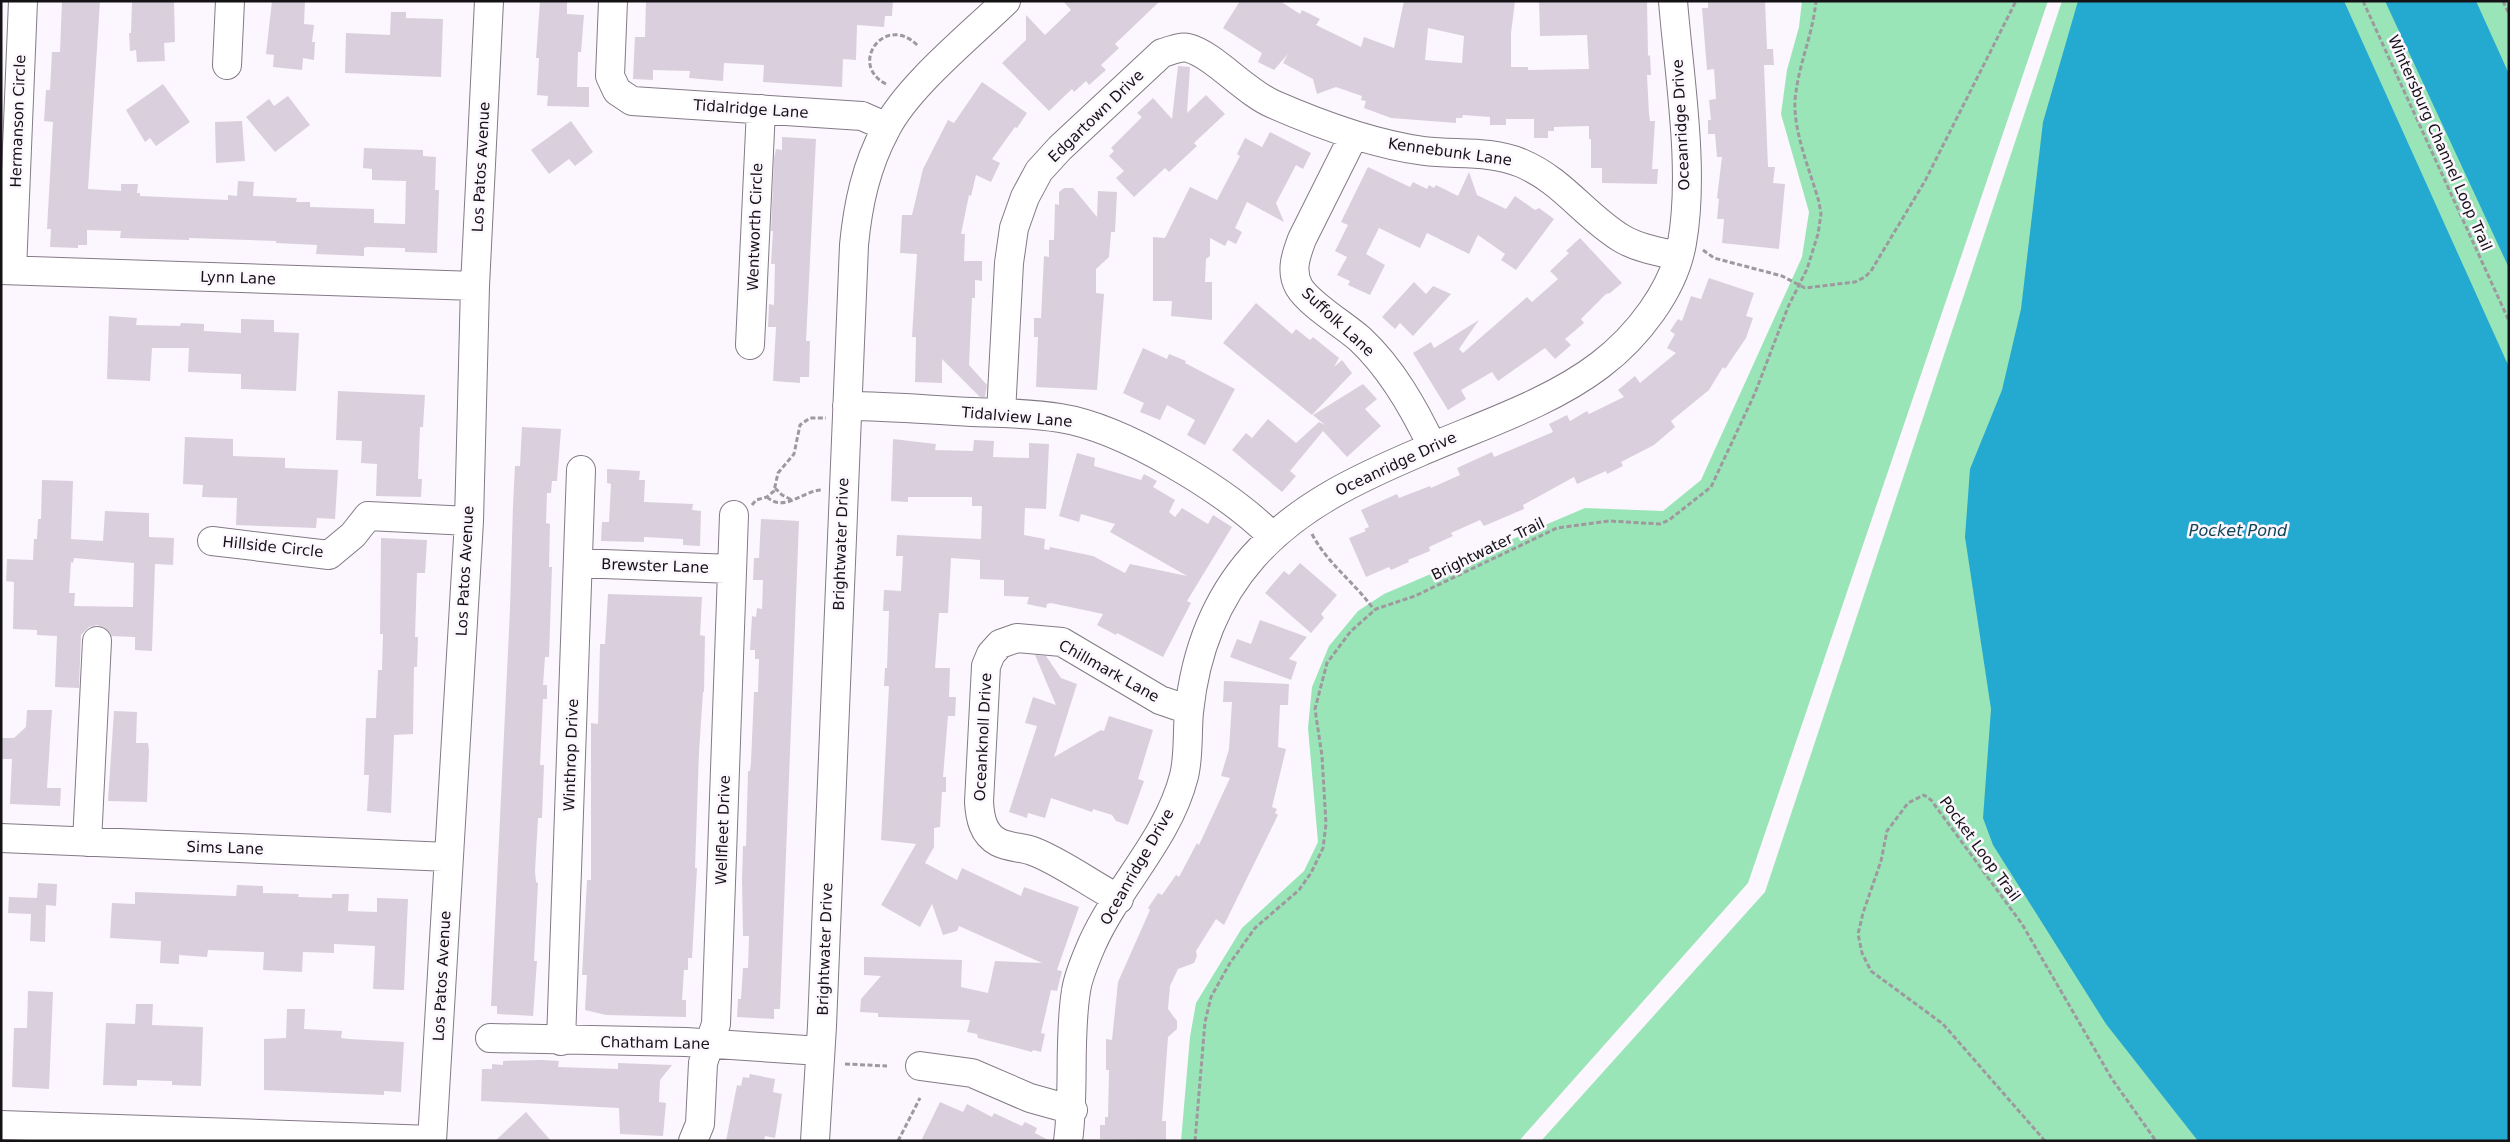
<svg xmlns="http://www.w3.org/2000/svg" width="2510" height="1142" viewBox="0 0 2510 1142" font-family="'DejaVu Sans',sans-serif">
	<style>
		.green { fill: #9ae5b7 }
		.water { fill: #24a9d0 }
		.building { fill: #dad0dd; fill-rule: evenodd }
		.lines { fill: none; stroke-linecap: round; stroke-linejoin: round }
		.minor-casing { stroke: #837a85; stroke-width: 30 }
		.path { stroke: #9e999f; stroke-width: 3; stroke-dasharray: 5 2.5; stroke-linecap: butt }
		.minor { stroke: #fff; stroke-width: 28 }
		.labels { text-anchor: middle; stroke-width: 5; stroke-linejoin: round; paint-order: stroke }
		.street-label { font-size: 15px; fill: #151216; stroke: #fcf6fe }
		.water-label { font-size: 16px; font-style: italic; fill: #104555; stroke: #fcf6fe }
	</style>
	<rect width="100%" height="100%" fill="#fcf6fe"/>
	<path class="green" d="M1802,1H2048L1748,883L1519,1141H1181L1190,1037L1196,1003L1242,928L1304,871L1318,842L1308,728L1312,687L1329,646L1358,611L1384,594L1585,508L1663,511L1701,480L1802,257L1809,212L1781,114L1787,70L1799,27Z
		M2062,1H2509V1141H1541L1765,892Z"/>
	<path class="water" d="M2078,1H2344L2509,367V1141H2198L2106,1024L1993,845L1983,818L1991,709L1965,537L1970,469L2002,390L2021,309L2043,122Z
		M2385,1H2476L2509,74V268Z"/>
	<path class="building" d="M62,1H100L88,189L121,191V184H138L137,193H140V196L228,200V195L237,196L238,181L254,182L253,196L297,198L296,202H310V207L374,209V223L405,224L406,181L372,180V169L363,168L364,148L423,150V156L436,157L435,190H439L437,253L405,252V248L367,247L364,248V256L316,254L317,245L276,243V241L189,238V240L120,238L121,231L87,230V245H78V248L50,247L51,229H47L53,122L44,121L46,90H50L52,52H60Z
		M132,1H174L175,42L164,43L165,61L137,62L136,50L130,51L129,33H131Z
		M272,1H305L304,24L314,25L312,42H315L314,60L303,58L302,70L273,67L274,55L266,54Z
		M540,1H567V14L584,15L581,52H578L577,87H589V107L547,106L548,96L537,95L539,58H536Z
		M646,1H893L892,16H885L884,27L857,25L856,60L843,59L842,87L763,82L764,65L724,63L723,81L689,78L690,71L653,70V80L633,79L635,37H645Z
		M1063,1H1160L1115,44L1119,48L1101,65L1106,70L1089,85L1086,81L1074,92L1072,89L1049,111L1002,63L1026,40V15L1045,35L1071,10Z
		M1240,1H1280L1300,14L1302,10L1320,19L1316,25L1361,47L1364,37L1394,48L1404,1H1515L1511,33V67H1528V70L1589,69L1587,35L1540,36L1539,1H1647L1648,56L1650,55L1651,75H1647L1649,114L1650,121H1655L1652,169H1658L1657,184L1602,183V168H1591V139H1589V126L1554,127V131H1548V138H1534V119H1506V125H1490V117L1463,115L1462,118H1456V123L1391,118L1364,108L1366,101L1361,100L1362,96L1336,87L1317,94L1313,79L1283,63L1288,54L1274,70L1258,62L1262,53L1223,28ZM1428,28L1464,36L1462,63L1425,60Z
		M1708,1H1765L1767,49H1773L1774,65H1764L1768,167H1775L1773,183L1785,184L1779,249L1722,243L1724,219H1717L1719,199L1717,198L1722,157H1717L1715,134H1708V120H1711L1709,100L1716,99L1714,69L1707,70L1702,8H1708Z
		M391,12H406V18L443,19L441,77L345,73L346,33L390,35Z
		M1178,66L1190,67L1187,113L1206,95L1225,114L1194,143L1197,146L1169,172L1165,168L1134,197L1116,178L1124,171L1109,156L1114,151L1111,148L1142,117L1137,113L1153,98L1172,119Z
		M982,82L1027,113L1017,128L1015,127L992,159L1000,163L991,182L976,175L971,196L969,195L961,234H965L964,261H982V281L975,280V298H972L969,365L987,385L985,397H980L942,359V383L915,382L916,337H912L917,254L900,253L902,215H912L923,169L948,120L954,123Z
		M163,84L190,122L156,146L150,138L145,142L126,110Z
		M288,96L310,125L275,152L246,117L269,99L274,106Z
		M242,121L245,161L216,163L215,122Z
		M571,121L593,152L575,166L569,159L549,174L531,150Z
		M1270,132L1311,153L1303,169L1296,165L1276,203L1284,222L1247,202L1235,228L1242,232L1236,244L1228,240L1225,246L1210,238V256L1206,259L1205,282H1212V320L1171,316L1172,301H1153V237L1165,238L1190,187L1217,200L1240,156L1237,154L1245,138L1262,147Z
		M782,137L816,139L806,341H810L809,377H800V383L773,381L776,327H768L769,304L774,305L775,264H771L773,231H771L774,158L776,149L782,150Z
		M1368,167L1410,187L1413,182L1427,189L1429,185L1434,188L1436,185L1458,196L1469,172L1477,195L1506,209L1515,196L1535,210L1539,208L1554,219L1516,270L1501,260L1505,254L1478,235L1469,254L1427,233L1420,248L1379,228L1366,254L1385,265L1370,295L1348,285L1350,281L1337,275L1347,257L1335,251L1348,225L1341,222Z
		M1064,188H1073L1097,217L1098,191L1117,192L1115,232H1111L1109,257L1096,269V293L1104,294L1097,390L1036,387L1038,337H1034V318H1041L1044,256L1049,257V240H1054L1055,204L1059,205V192Z
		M1580,238L1622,283L1610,293L1606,294L1581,319L1584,323L1565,339L1571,345L1555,359L1545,348L1498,381L1492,372L1461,390L1466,399L1448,410L1413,353L1431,342L1434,348L1479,320L1459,349L1463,353L1527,297L1532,302L1558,279L1550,271L1569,253L1566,251Z
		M1709,278L1754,293L1746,316L1753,318L1746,338L1725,369L1723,367L1709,390L1671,421L1675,427L1654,445L1621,462L1623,466L1607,474L1606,471L1577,484L1574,477L1523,505L1524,509L1484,526L1480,520L1451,533L1453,536L1429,547L1430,551L1408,560L1409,562L1391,570L1389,567L1366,577L1349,538L1366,531L1364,529L1369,527L1361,510L1397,494L1399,498L1430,486L1431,488L1460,475L1457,468L1492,452L1494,457L1553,432L1549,424L1567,415L1570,421L1587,411L1589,414L1624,397L1618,390L1635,376L1640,383L1676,353L1667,348L1675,334L1670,331L1678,319L1682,321L1691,296L1701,299Z
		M1414,282L1426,294L1433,286L1451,294L1413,336L1400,323L1395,329L1382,317Z
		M1256,303L1292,334L1296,329L1310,340L1313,337L1339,358L1334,367L1342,360L1352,373L1312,415L1223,343Z
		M109,316L137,318L136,325L180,326L181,323L204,324V331L241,333V319L274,320V332L299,333L296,391L241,389V374L188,372L189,348H152L150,381L107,379Z
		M1143,348L1167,359L1169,354L1186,361L1185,363L1235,389L1205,445L1187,435L1195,420L1167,405L1160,420L1140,412L1144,403L1123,393Z
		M1363,384L1377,399L1365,409L1381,426L1347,457L1323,431L1290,471L1296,476L1282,492L1232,450L1246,433L1252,438L1268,419L1296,443L1319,422L1325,425L1313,415Z
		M338,391L425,395L423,427H420L418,479H422L421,497L376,496L377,464L361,463L362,441L336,440Z
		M522,427L561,429L557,481H552L551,493H547L546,523L550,524L549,567H552L549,657H545L543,685H547V699H543L540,765H544L542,818H538L535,871L536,882L538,883L534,961H537L533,1016L497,1014V1006H491L510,609L513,505L515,466H520Z
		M185,437L233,439V456L285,458V468L338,470L335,519L317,518L316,528L236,525L237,498L202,497L203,485L183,484Z
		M893,439L936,444L935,450L973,451L974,440L994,441L993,457L1029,458V443L1049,444L1046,509L1025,508L1024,535L1045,539L1044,549L1049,550L1050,547L1093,556L1125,573L1130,564L1187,576L1110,532L1115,524L1081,514L1079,522L1059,516L1077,453L1095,458L1094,466L1141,480L1144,474L1157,481L1153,487L1175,500L1169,512L1175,517L1182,508L1208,524L1213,515L1232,527L1187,601L1191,603L1163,657L1117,633L1116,635L1097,625L1103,614L1051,603L1047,604L1046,608L1027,604L1029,597L1004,596V580L980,579V560L951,558L948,613H939L935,668H950L949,697H956L955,716H948L943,777H946V792H942L940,827L934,828V847L925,863L957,880L962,868L1021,896L1024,887L1079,907L1057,970L1062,971L1057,991L1051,990L1041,1033L1045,1034L1041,1052L1033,1050L1032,1052L978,1038L977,1034L967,1032L970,1020L878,1017V1013L860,1012L861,999L881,976L864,975V957L962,960L961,987L988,993L995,961L1042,963L959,926L957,931L943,935L932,904L920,927L881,905L916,844L881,840L889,686H884L885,668H887L889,611H883L884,590L901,591L903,556H896L897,535L981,539L982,506H972V497H908V502L891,501Z
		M607,469L640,471L639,480H645L644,502L693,504L692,510L701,511L700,546L683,545V539L644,537V542L601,541L602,522H609L611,484L607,483Z
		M42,480L73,481L71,539L103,541L105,511L149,513V537L174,538L173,565L155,564L152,651L135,650V637L111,636L105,628L97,625L89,627L81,635L79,688L55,687L57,636L37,635V630L13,629L14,582L6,581L7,559L33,560L34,539H37L38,519H41ZM74,558L134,563L133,607L74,606L75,593H69L71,562L73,563Z
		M761,519L799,521L780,1009H774V1019L737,1017L738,999H741L743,968H748L749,936H743L742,879L743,846H746L748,771H750L751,762L754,692H758L759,659H755V650H750L752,616L756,617L757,608L762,609L763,580H753L754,558H759Z
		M381,538L427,540L425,573H417L415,637H418L417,667H414L413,734L394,735L391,813L367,811L369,775H364L366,718H376L378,670H382L383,634H380Z
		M1300,563L1337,595L1321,614L1324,618L1311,633L1265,593L1284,571L1289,575Z
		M608,594L702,597L700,635L705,636L704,692H703L699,752L695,868H697L692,958H688V970H684L682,1000H686V1017L606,1015L585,1010L587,975H582L587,880H591V723L598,724L600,644H605Z
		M1260,620L1307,637L1289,659L1297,662L1291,680L1230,657L1237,639L1251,644Z
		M1035,655L1046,656L1061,678L1077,684L1054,757L1101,730L1104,731L1109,716L1153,730L1138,779L1144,781L1128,825L1116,821L1112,815L1093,809L1092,812L1051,798L1045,818L1028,813L1027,818L1009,812L1037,726L1025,723L1033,697L1056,705Z
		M1224,681L1289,684L1288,705H1280L1278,747L1286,749L1272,807L1277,809L1275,813L1278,815L1224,925L1216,919L1196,951L1197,956L1194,963L1178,969L1170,986L1168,1009L1177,1021V1029L1168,1037L1162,1121H1166V1141L1100,1139V1125H1105V1117H1108L1109,1070H1106V1039L1112,1040L1118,982L1150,910L1148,908L1158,893L1162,895L1176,875L1179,877L1197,843L1199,845L1230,778L1221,776L1229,749L1232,702H1223Z
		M27,710H52L47,788H61L60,806L10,804L12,759H1V738H14L26,727Z
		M114,711L137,712L136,743H148L149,750L147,802L108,801Z
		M38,883L57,884L56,906L46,905L45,942L30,941L31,914L8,913L9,897L37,898Z
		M237,885L263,886V893L299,894L298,897L332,898V894H349L348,911L377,912V898L408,899L404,990L373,989L375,946L334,944V953L303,952L302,972L263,970L264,952L208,950L207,957L179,955V964L160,963L161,941L110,938L112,903L135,904V892L236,896Z
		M28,991L53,992L49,1089L12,1087L14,1028H27Z
		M136,1004H153L152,1025L203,1027L201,1086L172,1085V1081L137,1080V1086L103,1085L106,1023L135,1024Z
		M287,1009H305L304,1029L342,1031L341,1038L349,1039L404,1042L401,1092L384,1091V1095L264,1090V1039L286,1038Z
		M542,1060L559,1061L558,1067L618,1069V1063L672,1065L660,1080L659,1102L666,1103L663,1136L620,1134L619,1108L481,1101L482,1069H492V1064L503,1065V1061Z
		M750,1074L775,1079L773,1092L782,1094L775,1138L765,1136L764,1141H726L737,1085L741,1086L743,1077L749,1078Z
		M940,1102L963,1112L967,1104L992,1117L994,1113L1022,1126L1025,1122L1037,1128L1035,1133L1050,1141H921Z
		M526,1112L551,1141H495Z"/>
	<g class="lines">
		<defs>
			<path id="minor" d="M613,1L610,76L617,91L632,101L862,116L887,127
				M227,65L230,1
				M1354,135L1302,239C1296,255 1290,271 1299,287C1309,304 1344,325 1360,339C1392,369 1414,408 1432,446
				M1,270L475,286
				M12,270L23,1
				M750,345L761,109
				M847,406C889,406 931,410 972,412C1001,413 1031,413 1060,418C1124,428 1227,491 1273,537
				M1001,413L1009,263L1014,228L1025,197L1039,171L1060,148L1162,53C1170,51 1180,46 1188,48C1213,54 1245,92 1273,104C1321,125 1372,144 1424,151C1456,155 1490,150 1521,163C1562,180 1584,215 1621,238C1637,248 1660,252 1678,256
				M212,541L329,555L353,535L368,516L469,521
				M578,563L732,569
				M1,838L449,857
				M87,842L97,641
				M1119,899C1092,885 1063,863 1035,852C1024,847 1009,848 998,842C983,834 980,818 979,802L986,666L991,654L1000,644L1017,638L1062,642L1160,700L1189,710
				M490,1038L686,1042L820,1051
				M561,1041L581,470
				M920,1066L972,1073L1030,1098L1073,1110
				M1,1125L432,1140
				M432,1141L469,521L475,286L489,1
				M693,1141L700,1124L703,1063L716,1024L734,515
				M815,1141L822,1026L854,245C858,204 866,166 886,129C908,86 970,36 1006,1
				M1068,1141C1075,1091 1068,1041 1076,991C1078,976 1086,958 1092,944C1118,886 1168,839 1184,776C1189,756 1187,733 1189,712C1195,654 1214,601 1253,557C1298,506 1359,478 1420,452C1479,426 1549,404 1600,365C1637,337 1674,290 1682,243C1695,170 1679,75 1673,1"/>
		</defs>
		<use href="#minor" class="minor-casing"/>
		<path class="path" d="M2363,1L2509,321
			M2503,1L2509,14
			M886,84C847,64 886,12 918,46
			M1703,250L1714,258L1782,276L1805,288L1855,282L1865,277L1871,271L1925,181L2016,1
			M775,488L782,495L792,500
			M767,497C784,513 802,491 821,490
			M752,505L756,500L767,497L774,491L778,473L794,454L800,425L810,418H826
			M1312,534C1328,565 1355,582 1374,610
			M845,1064L887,1066
			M898,1141L920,1098
			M1195,1141L1205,1022L1211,997L1230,963L1255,928L1299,890L1311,873L1323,848L1326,824L1322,756L1315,709L1327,663L1351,631L1376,609L1415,596L1557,528L1609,521L1660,524L1669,520L1711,487L1755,393L1788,307L1807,269L1818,234L1821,214L1819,202C1810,170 1790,125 1796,92C1800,61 1813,33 1816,1
			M2045,1141L1943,1024L1871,971L1862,953L1858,934L1863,913L1881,861L1887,831L1908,803L1924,795L1931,800L2022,924L2112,1079L2156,1141"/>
		<use href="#minor" class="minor"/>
	</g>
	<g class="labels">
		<g class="street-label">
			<text transform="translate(751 109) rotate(4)" y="5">Tidalridge Lane</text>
			<text transform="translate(1096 116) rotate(-44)" y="5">Edgartown Drive</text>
			<text transform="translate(18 121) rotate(-88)" y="5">Hermanson Circle</text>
			<text transform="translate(1681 125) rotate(-93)" y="5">Oceanridge Drive</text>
			<text transform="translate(2440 143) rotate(66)" y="5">Wintersburg Channel Loop Trail</text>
			<text transform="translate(1450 152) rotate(8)" y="5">Kennebunk Lane</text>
			<text transform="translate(481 167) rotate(-87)" y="5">Los Patos Avenue</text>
			<text transform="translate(755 227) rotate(-88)" y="5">Wentworth Circle</text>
			<text transform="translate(238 278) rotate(2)" y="5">Lynn Lane</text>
			<text transform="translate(1338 322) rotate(43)" y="5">Suffolk Lane</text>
			<text transform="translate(1017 417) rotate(5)" y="5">Tidalview Lane</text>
			<text transform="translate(1396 464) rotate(-25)" y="5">Oceanridge Drive</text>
			<text transform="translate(841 544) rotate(-88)" y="5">Brightwater Drive</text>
			<text transform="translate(273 547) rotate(6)" y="5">Hillside Circle</text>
			<text transform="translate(1488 549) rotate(-26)" y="5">Brightwater Trail</text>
			<text transform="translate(655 566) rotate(2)" y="5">Brewster Lane</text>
			<text transform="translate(465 571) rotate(-87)" y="5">Los Patos Avenue</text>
			<text transform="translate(1109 671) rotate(29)" y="5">Chillmark Lane</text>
			<text transform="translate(983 737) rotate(-87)" y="5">Oceanknoll Drive</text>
			<text transform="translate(571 755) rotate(-88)" y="5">Winthrop Drive</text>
			<text transform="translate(723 830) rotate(-88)" y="5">Wellfleet Drive</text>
			<text transform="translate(225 848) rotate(2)" y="5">Sims Lane</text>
			<text transform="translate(1980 849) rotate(54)" y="5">Pocket Loop Trail</text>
			<text transform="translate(1137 867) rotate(-60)" y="5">Oceanridge Drive</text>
			<text transform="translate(825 949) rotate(-88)" y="5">Brightwater Drive</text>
			<text transform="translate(442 976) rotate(-87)" y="5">Los Patos Avenue</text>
			<text transform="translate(655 1043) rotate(1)" y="5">Chatham Lane</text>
		</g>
		<g class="water-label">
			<text x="2238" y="536">Pocket Pond</text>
		</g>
	</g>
	<rect width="2510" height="1142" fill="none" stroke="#151216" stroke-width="5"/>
</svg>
